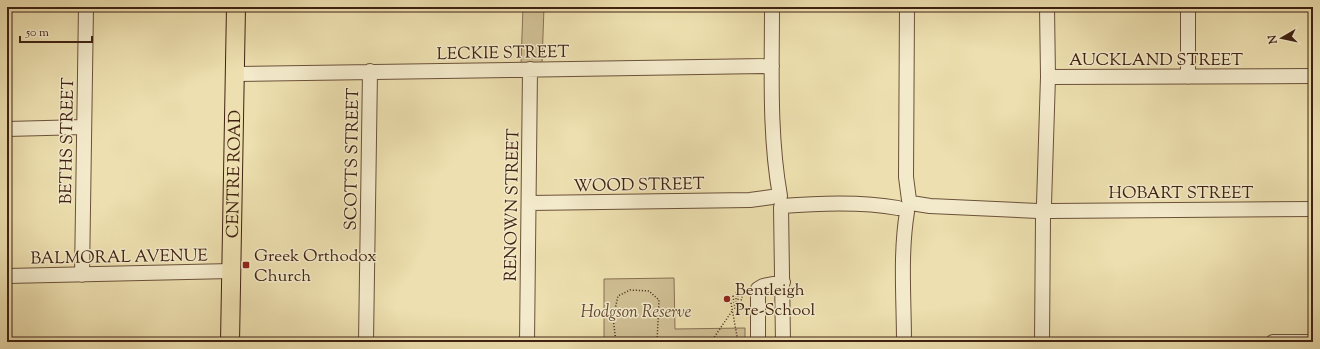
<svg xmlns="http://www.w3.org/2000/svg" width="1320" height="349" viewBox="0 0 1320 349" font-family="'Sorts Mill Goudy',serif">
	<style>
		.green { fill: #d0bf94; stroke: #887053 }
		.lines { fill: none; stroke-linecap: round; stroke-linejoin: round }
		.minor-casing { stroke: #6b5139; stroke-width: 16 }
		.major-casing { stroke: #402212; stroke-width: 20 }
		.path { stroke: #402212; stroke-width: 1.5; stroke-dasharray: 1 2; stroke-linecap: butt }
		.minor { stroke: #f3eacb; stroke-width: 14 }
		.major { stroke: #eddfaf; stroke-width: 18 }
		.poi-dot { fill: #8f2418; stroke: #f3eacb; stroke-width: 1.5 }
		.labels { text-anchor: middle; stroke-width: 3; stroke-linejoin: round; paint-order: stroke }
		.street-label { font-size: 17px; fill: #402212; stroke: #f3eacb }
		.poi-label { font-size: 17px; fill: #402212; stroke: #f3eacb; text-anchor: start }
		.park-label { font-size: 17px; font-style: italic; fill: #644932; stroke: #f3eacb }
	</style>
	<rect width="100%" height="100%" fill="#eddfaf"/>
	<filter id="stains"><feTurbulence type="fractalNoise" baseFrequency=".005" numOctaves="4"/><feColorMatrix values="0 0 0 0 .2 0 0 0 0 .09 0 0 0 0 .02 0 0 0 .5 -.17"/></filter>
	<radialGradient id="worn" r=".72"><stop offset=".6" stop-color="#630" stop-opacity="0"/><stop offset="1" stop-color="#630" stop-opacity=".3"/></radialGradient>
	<path class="green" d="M523,7H544L542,64H521Z
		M674,278L675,329L745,328V342H604V279Z"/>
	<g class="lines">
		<defs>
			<path id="minor" d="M772,7C772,70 769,134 780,196
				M907,7L906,177L909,200
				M235,74L772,66
				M1048,77L1313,76
				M1188,77V7
				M7,129L84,127
				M529,203L750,200L772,197
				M911,203L930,206L1038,211
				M1044,204L1048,77L1047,7
				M782,206C819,203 861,201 898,208
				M781,207L783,342
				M1050,211L1313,209
				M82,275L86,7
				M7,276L232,271
				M366,342L370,71
				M527,342L530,69
				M758,342V289L763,286L783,282
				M904,342C904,299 900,255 907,212
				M1042,342L1043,217
				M1273,342H1313"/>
			<g id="major">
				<path id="s1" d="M230,342L236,7"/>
			</g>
		</defs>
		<use href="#minor" class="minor-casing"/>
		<use href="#major" class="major-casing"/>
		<path class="path" d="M730,297L733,296L735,309H736V291H738V306H740L743,292H746
			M730,297L738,342
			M616,342L613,318L618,296L630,290L649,291L659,300L657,342
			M711,342L732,311"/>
		<use href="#minor" class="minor"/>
		<use href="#major" class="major"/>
	</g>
	<g class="poi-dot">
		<rect x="242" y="261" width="8" height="8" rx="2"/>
		<circle cx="727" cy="299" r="4"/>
	</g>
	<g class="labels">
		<g class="street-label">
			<text transform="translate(503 52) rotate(-1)" y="6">LECKIE STREET</text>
			<text x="1156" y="65">AUCKLAND STREET</text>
			<text transform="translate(66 141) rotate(-89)" y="6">BETHS STREET</text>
			<text transform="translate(351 159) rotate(-89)" y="6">SCOTTS STREET</text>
			<text dy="6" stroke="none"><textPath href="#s1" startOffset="168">CENTRE ROAD</textPath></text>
			<text transform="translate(639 184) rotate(-1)" y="6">WOOD STREET</text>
			<text x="1181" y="198">HOBART STREET</text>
			<text transform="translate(511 205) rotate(-89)" y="6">RENOWN STREET</text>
			<text transform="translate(119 256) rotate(-1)" y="6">BALMORAL AVENUE</text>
		</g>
		<g class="poi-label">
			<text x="254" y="261">Greek Orthodox<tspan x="254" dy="20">Church</tspan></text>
			<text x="735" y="295">Bentleigh<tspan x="735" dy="20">Pre-School</tspan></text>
		</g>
		<g class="park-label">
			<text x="636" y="317">Hodgson Reserve</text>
		</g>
	</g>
	<rect width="1320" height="349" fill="none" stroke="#eddfaf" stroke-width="24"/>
	<rect x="8" y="8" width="1304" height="333" fill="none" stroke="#402212" stroke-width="2"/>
	<rect x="12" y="12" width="1296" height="325" fill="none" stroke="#402212"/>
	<g transform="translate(1282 38) rotate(261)" stroke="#f3eacb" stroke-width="3" paint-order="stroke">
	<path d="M0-3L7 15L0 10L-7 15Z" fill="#402212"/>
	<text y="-6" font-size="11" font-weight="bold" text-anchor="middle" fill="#402212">N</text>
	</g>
	<path d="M20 36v6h72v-6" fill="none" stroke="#402212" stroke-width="2"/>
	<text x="26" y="36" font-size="12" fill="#402212" stroke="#f3eacb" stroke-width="3" paint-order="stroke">50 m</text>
	<rect width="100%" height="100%" filter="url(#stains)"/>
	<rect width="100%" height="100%" fill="url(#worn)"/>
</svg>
